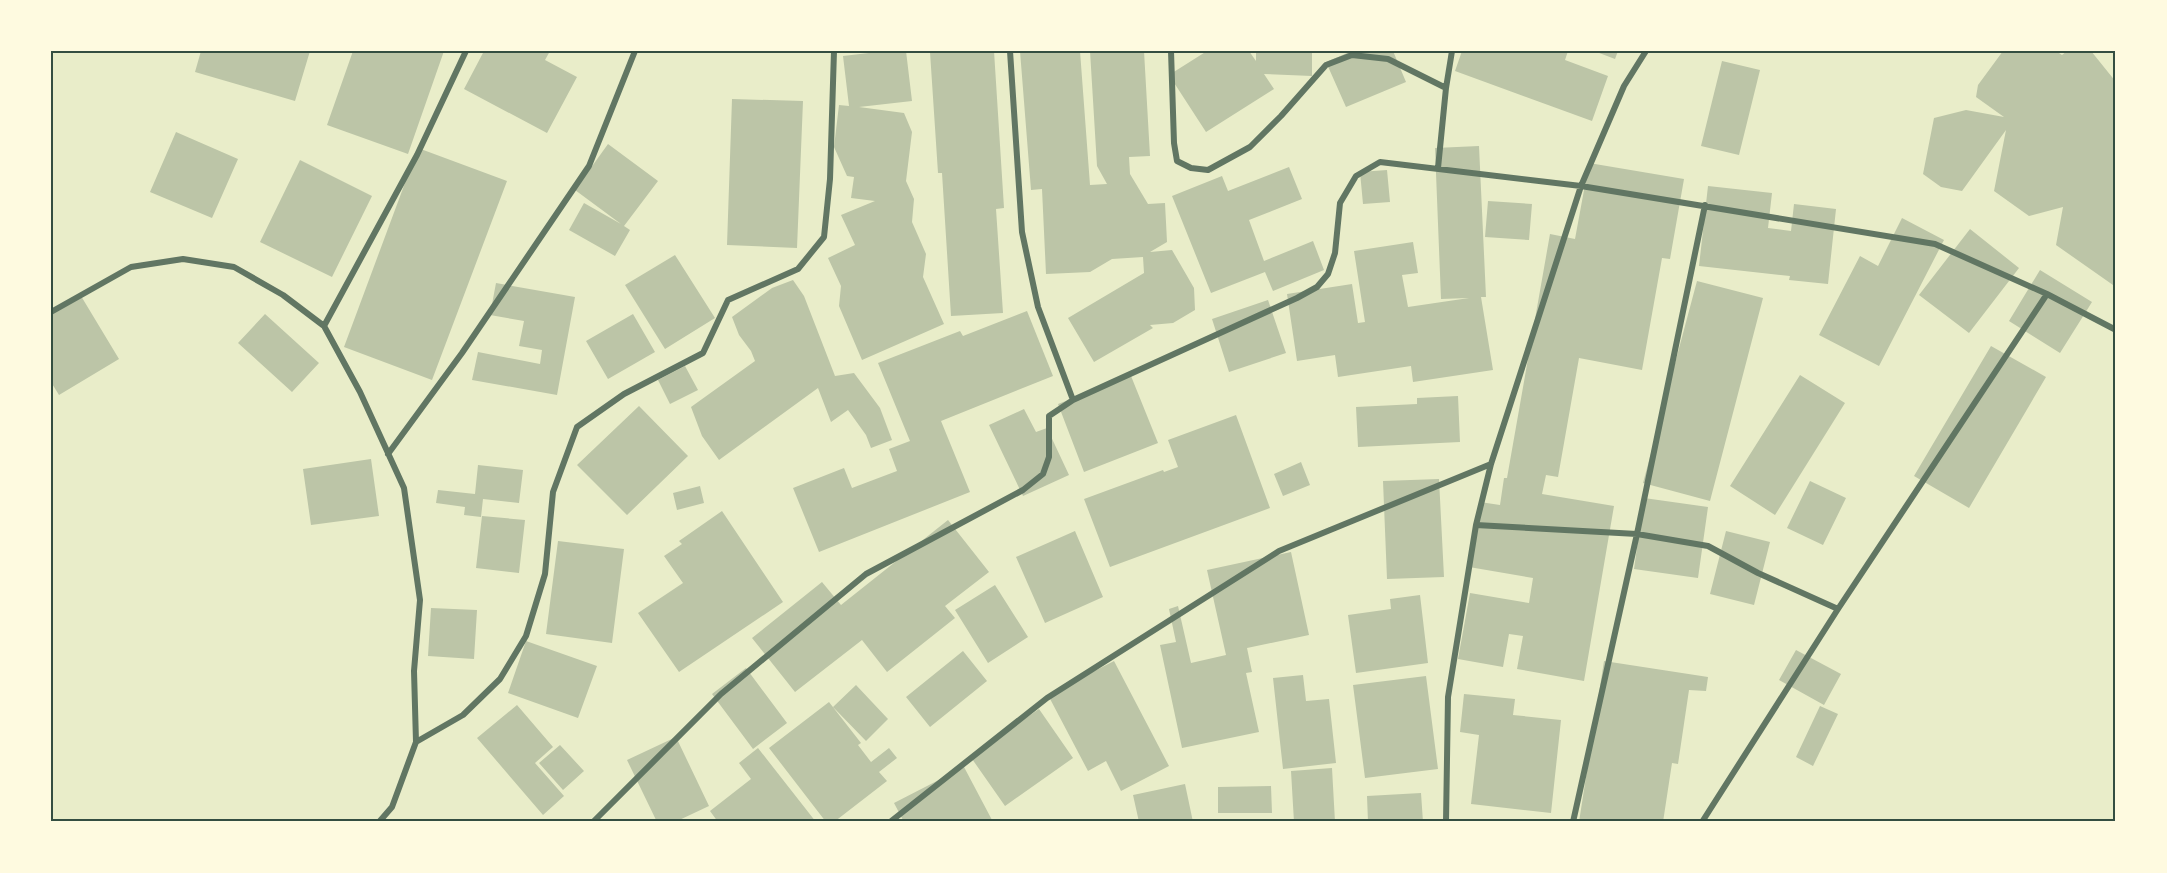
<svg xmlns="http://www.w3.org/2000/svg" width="2167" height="873" viewBox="0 0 2167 873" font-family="Raleway,sans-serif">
<rect width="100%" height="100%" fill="#e9edc9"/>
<path fill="#bcc5a7" d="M 201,51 L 310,51 L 295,101 L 195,72 Z
M 353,51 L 444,51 L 408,154 L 327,125 Z
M 484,51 L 550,51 L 545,60 L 577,77 L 547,133 L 464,89 Z
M 886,51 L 906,51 L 912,101 L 859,107 L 904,113 L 912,132 L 906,181 L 914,199 L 912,222 L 926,254 L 923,277 L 944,324 L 862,360 L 839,306 L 841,286 L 828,258 L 855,245 L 841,215 L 875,201 L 851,198 L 854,177 L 847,176 L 834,147 L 839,105 L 849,106 L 843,56 Z
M 952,51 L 994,51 L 1004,208 L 996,209 L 1003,313 L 951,316 L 942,173 L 938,173 L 930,52 Z
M 1020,51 L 1080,51 L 1090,185 L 1107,184 L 1097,166 L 1090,51 L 1144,51 L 1150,156 L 1129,157 L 1130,174 L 1148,204 L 1165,203 L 1167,242 L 1150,252 L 1172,250 L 1194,288 L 1195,310 L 1173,323 L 1150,325 L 1153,328 L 1094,362 L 1068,318 L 1144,273 L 1143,257 L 1112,259 L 1090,272 L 1046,274 L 1042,189 L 1031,190 Z
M 1207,51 L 1249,51 L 1256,61 L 1256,51 L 1312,51 L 1312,76 L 1264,74 L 1274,89 L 1206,132 L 1169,75 Z
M 1352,51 L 1393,51 L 1406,82 L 1346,107 L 1326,62 Z
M 1462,51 L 1568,51 L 1565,60 L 1608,76 L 1592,121 L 1455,71 Z
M 1594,51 L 1618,51 L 1615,59 Z
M 2003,51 L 2056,51 L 2062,55 L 2067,51 L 2091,51 L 2116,82 L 2116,283 L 2113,285 L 2056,245 L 2063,207 L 2029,216 L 1994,191 L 2006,130 L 1962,191 L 1941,187 L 1923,174 L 1934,118 L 1966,110 L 2004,117 L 1976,97 L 1978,85 Z
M 1722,61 L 1760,70 L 1739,155 L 1701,146 Z
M 732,99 L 803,101 L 797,248 L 727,245 Z
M 176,132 L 238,159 L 212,218 L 150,192 Z
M 608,144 L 658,181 L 624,226 L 630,230 L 615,256 L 569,230 L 584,203 L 621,224 L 575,190 Z
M 1479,146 L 1486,297 L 1481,297 L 1493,370 L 1413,382 L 1411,366 L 1338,377 L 1335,355 L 1297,361 L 1287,294 L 1352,284 L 1358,323 L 1365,322 L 1354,251 L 1413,242 L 1418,273 L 1402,275 L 1408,307 L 1469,298 L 1441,299 L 1435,148 Z
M 418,148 L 507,181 L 432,380 L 344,347 Z
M 300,160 L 372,196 L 332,277 L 260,242 Z
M 1589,163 L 1684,179 L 1670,259 L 1662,258 L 1642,370 L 1579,358 L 1558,477 L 1546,475 L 1542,494 L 1614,506 L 1584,681 L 1517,669 L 1523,636 L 1509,634 L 1503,667 L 1458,659 L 1470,593 L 1529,603 L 1533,578 L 1469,567 L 1480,502 L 1500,505 L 1504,478 L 1507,478 L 1550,234 L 1575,239 Z
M 1289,167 L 1302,199 L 1249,220 L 1264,261 L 1313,241 L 1324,270 L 1273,291 L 1265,272 L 1211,293 L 1172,196 L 1222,176 L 1228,191 Z
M 1387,170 L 1390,202 L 1363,204 L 1360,172 Z
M 1708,186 L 1772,193 L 1768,228 L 1791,231 L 1794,204 L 1836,209 L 1828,284 L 1789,280 L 1790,276 L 1699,266 Z
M 1488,201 L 1532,204 L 1529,240 L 1485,237 Z
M 1902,218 L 1944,240 L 1879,366 L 1819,335 L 1860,256 L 1878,266 Z
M 1970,229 L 2019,268 L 1969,333 L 1919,295 Z
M 675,255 L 715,318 L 665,349 L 625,285 Z
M 2040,270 L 2092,302 L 2060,353 L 2009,321 Z
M 793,280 L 804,296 L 835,376 L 854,373 L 880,408 L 892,440 L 871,448 L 866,435 L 848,410 L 831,422 L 818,388 L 719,460 L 702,436 L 691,407 L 755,361 L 751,351 L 739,335 L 732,317 L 772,288 Z
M 1697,281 L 1763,298 L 1710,501 L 1643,483 Z
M 496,283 L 575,297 L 557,395 L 472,380 L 478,352 L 540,364 L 542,350 L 519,346 L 524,321 L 490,315 Z
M 81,296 L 119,359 L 59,395 L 51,382 L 51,313 Z
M 1268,300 L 1286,353 L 1229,372 L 1212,319 Z
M 1027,311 L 1053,376 L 941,421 L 970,492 L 819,552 L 793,488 L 844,468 L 852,488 L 897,471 L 889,449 L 910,441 L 878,363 L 960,331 L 963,336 Z
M 265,314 L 319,363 L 292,392 L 238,343 Z
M 633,314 L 655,352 L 608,379 L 586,341 Z
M 1991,346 L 2046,377 L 1969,508 L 1914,476 Z
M 685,366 L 698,390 L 670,404 L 658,380 Z
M 1800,375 L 1845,403 L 1775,515 L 1730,486 Z
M 1131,376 L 1158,443 L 1084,472 L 1058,404 Z
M 1458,396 L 1460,442 L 1358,447 L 1356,407 L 1417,404 L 1417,398 Z
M 639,406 L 688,456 L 627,515 L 577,465 Z
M 1024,409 L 1036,432 L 1047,428 L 1069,475 L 1023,496 L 989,425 Z
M 1236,415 L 1270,508 L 1110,567 L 1084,499 L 1163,470 L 1164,472 L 1178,467 L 1168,440 Z
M 371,459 L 379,516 L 311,525 L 303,469 Z
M 1301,462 L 1310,485 L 1283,496 L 1274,474 Z
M 478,465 L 523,470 L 519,503 L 483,499 L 481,517 L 464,515 L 465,507 L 436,503 L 438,490 L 475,494 Z
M 1439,479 L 1444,577 L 1387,579 L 1383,481 Z
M 1810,481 L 1846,498 L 1823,545 L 1787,528 Z
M 700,486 L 704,503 L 677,510 L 673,493 Z
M 1644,498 L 1708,507 L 1698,578 L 1634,569 Z
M 722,511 L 783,602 L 679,672 L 638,613 L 683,583 L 664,556 L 682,544 L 679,541 Z
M 482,516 L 525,520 L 519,573 L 476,568 Z
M 948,520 L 989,572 L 945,606 L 955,618 L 887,672 L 862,640 L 795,692 L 752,638 L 822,582 L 841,605 Z
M 1075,531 L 1103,597 L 1045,623 L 1016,557 Z
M 1726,531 L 1770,542 L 1754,605 L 1710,594 Z
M 558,541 L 624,549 L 612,643 L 546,634 Z
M 1291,552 L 1309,635 L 1247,648 L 1252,672 L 1246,673 L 1259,732 L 1182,748 L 1160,645 L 1176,642 L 1169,609 L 1178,606 L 1191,663 L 1226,655 L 1207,570 Z
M 995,585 L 1028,637 L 988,663 L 955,610 Z
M 1420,595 L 1428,663 L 1356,673 L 1348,615 L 1391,609 L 1390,599 Z
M 431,608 L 477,610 L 474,659 L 428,656 Z
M 526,641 L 597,666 L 578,718 L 508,693 Z
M 1796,650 L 1841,674 L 1824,705 L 1779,680 Z
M 963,651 L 987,681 L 930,727 L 906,697 Z
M 1114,661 L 1169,766 L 1121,791 L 1106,761 L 1088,771 L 1048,695 Z
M 1604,661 L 1708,677 L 1706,691 L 1689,690 L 1678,764 L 1672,763 L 1663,822 L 1579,822 Z
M 746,668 L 787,723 L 753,749 L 712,694 Z
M 1303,675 L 1306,701 L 1329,699 L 1336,763 L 1283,769 L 1273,678 Z
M 1426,676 L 1438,769 L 1365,778 L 1353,685 Z
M 856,685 L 888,719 L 866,741 L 833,707 Z
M 1464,694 L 1515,699 L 1513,715 L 1561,720 L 1551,813 L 1471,804 L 1479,735 L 1460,732 Z
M 829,702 L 861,743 L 858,745 L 871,762 L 889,748 L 897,758 L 879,772 L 887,781 L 834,822 L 826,822 L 769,748 Z
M 517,705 L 553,747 L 535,763 L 564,796 L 543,815 L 477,738 Z
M 1820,706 L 1838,714 L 1813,766 L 1796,757 Z
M 1039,709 L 1073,758 L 1005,806 L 970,756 Z
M 676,737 L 709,806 L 675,822 L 657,822 L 627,760 Z
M 560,745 L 584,771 L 563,790 L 539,763 Z
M 758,748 L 816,822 L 718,822 L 710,811 L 751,779 L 739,763 Z
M 964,767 L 992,820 L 989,822 L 904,822 L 894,803 Z
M 1332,768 L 1335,822 L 1294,822 L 1291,771 Z
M 1185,784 L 1193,822 L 1139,822 L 1133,795 Z
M 1271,786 L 1272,813 L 1218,813 L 1218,787 Z
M 1421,793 L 1423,822 L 1368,822 L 1367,796 Z"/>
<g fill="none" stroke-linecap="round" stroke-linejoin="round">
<path stroke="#617663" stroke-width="6" d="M 1010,51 L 1022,232 L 1038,307 L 1073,400
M 1171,51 L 1174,143 L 1177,161 L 1191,168 L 1208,170 L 1250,147 L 1281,116 L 1326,65 L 1352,55 L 1388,59 L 1446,88
M 1438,168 L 1446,88 L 1452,51
M 51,312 L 131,267 L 183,259 L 234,267 L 283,295 L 324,326 L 360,392 L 404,488 L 420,600 L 414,671 L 416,742 L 392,807 L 379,822
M 324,326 L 417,155 L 466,51
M 388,454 L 462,353 L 589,166 L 635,51
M 1476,525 L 1637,534 L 1708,546 L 1758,573 L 1838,609
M 416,742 L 463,715 L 500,679 L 526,636 L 545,574 L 553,492 L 577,427 L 624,394 L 703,353 L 728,300 L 798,269 L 824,237 L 830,179 L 834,51
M 593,822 L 721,694 L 866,574 L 1023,490 L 1043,474 L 1049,457 L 1049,416 L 1073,400 L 1297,298 L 1317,287 L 1328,274 L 1335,253 L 1340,203 L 1356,176 L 1380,162 L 1581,186 L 1935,244 L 2047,294 L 2116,330
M 890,822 L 1047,698 L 1279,551 L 1491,464
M 1446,822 L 1448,697 L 1476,525 L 1491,464 L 1581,186 L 1624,86 L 1646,51
M 1573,822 L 1637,534 L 1705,205
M 1702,822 L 1838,609 L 2047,294"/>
</g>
<rect width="2167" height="873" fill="none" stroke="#fefae0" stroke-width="105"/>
<rect x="52" y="52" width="2062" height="768" fill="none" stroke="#344e41" stroke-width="2"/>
</svg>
